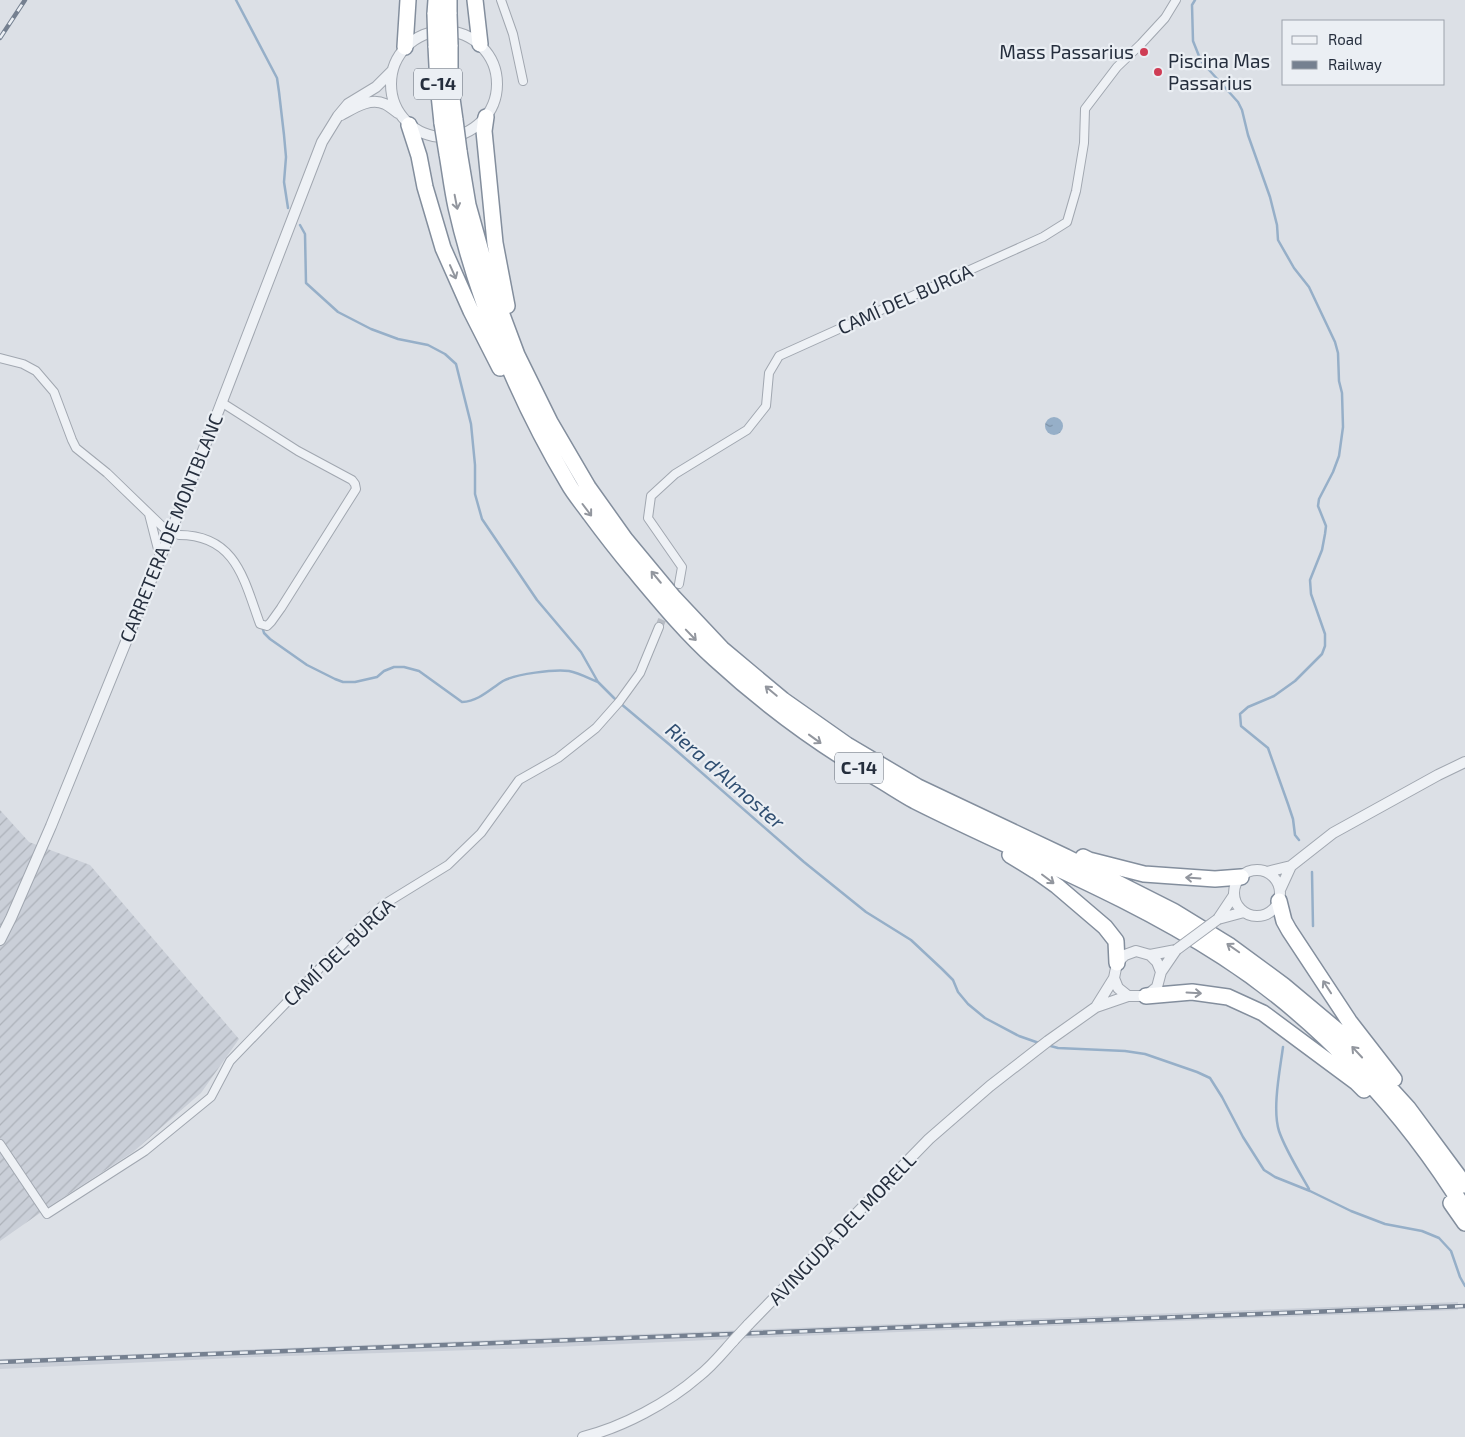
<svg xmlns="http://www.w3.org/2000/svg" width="1465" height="1437" viewBox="0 0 1465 1437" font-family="'Exo 2',sans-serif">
<defs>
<pattern id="industrial-furrows" width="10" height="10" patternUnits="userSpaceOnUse" patternTransform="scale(1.25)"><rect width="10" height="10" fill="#cacfd8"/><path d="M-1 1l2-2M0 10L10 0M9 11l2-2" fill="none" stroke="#adb2ba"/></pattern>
<pattern id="water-ripples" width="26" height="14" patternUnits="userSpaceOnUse" patternTransform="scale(1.25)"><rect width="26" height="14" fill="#96afc8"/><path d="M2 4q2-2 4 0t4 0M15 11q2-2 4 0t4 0" fill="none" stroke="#7a8fa4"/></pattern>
</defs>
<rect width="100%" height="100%" fill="#dce0e6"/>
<path fill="#cacfd8" d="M 1458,1302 L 1458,1310 L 799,1336 L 535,1348 L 258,1357 L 0,1369 L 0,1359 L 57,1357 Z"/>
<path fill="url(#industrial-furrows)" d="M 0,810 L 29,842 L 90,865 L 239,1039 L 201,1093 L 133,1152 L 50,1206 L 0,1241 Z"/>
<path fill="url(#water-ripples)" d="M1045 426a9 9 0 1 1 18 0a9 9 0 1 1-18 0Z"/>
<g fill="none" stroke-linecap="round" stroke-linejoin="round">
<path stroke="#96afc8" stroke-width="2.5" d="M 236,0 L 277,78 L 279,92 L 284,135 L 286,157 L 284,182 L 288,208
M 1195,0 L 1192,5 L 1193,41 L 1201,61 L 1238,102 L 1242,110 L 1248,135 L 1270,197 L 1277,225 L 1278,240 L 1294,268 L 1309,287 L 1335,342 L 1338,353 L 1339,381 L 1342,393 L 1343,427 L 1339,456 L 1333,472 L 1319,499 L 1318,506 L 1326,526 L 1325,534 L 1322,550 L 1310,580 L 1311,594 L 1325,634 L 1325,646 L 1322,654 L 1295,681 L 1274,696 L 1248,707 L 1240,714 L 1241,726 L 1268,748 L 1288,804 L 1293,819 L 1295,835 L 1299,840
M 300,225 L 305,234 L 306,283 L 338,312 L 371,329 L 398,339 L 428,345 L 445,354 L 456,364 L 471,424 L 475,465 L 475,494 L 482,519 L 537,600 L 581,652 L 598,682 L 614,698 L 670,745 L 804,862 L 866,912 L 911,940 L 942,969 L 953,980 L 958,992 L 968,1004 L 985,1018 L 1019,1036 L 1039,1043
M 262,626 L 264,633 L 270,639 L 307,665 L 335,679 L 343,682 L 355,682 L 377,677 L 384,671 L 394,667 L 404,667 L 419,671 L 462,702 C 479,701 489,690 503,681 C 516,674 554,669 569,671 C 579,673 588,678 598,682
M 1312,872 L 1313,926
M 1047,1045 L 1058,1048 L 1125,1051 L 1145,1054 L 1197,1072 L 1210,1078 L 1222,1097 L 1243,1137 L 1264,1170 L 1275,1177 L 1310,1191 L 1351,1211 L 1385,1224 L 1422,1231 L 1439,1238 L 1451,1251 L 1460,1277 L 1465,1286
M 1283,1047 C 1280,1070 1272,1109 1279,1131 C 1285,1149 1300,1173 1309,1189"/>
<path stroke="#b7bcc4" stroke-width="8" stroke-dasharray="8 4" stroke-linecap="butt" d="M 659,627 L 667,608"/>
<defs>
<path id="minor" d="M 501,0 L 513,34 L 523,81
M 0,358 L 23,364 L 36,371 L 54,392 L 72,440 L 76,448 L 107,473 L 165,529
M 149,514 L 160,557
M 179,535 C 236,535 244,580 260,624 L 267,626 L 271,622 L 281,608 L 356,489 L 355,484 L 352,480 L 298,451 L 221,402
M 679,584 L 682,567 L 648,518 L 651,496 L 675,474 L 747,430 L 766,406 L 769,373 L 779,356 L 1043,237 L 1067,222 L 1076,191 L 1084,143 L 1085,109 L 1117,67 L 1141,44 L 1165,18 L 1176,0
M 0,1144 L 47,1214 L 145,1151 L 211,1097 L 230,1061 L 348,939 L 383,905 L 448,865 L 481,833 L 519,780 L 558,758 L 596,728 L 619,702 L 640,673 L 659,627"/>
<path id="tertiary" d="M391 84a53 53 0 1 1 106 0a53 53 0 1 1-106 0Z
M 341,115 C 354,108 370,97 385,104 C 389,106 394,110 398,113
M1234 893a23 23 0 1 1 46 0a23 23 0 1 1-46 0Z
M 1267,872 L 1291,866 L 1333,833 L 1438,775 L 1465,762
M 1280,890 L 1291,866
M 1218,919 L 1234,895
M 1218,919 L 1244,912
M 0,940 L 11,918 L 51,826 L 189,487 L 322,142 L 338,116 L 348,104 L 376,87 L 392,71
M 1150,955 L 1157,962 L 1161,972 L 1157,987 L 1146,996 L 1128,996 L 1118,988 L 1114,978 L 1117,963 L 1125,955 L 1136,951 L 1150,955 L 1176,950
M 1161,972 L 1176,950
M 1096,1007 L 1114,978
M 748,1325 L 929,1139 L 990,1086 L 1048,1041 L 1096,1007 L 1128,996
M 583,1437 C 623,1427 668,1403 699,1376 C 712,1366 723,1352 734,1340"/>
<path id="motorway" d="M 475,0 L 480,44
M 435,14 L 436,0
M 449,14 L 449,0
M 450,45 L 450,84 L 455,120
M 436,46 L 438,85 L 442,123
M 405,47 L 408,0
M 486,117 L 484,131 L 495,243 L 507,306
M 409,125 L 419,156 L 425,187 L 443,248 L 471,311 L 500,368
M 459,151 L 468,205 L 489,280 L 517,355 L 550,422 L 588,487 L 625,539 L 674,598 L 722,649 L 783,700 L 847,745 L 918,787 L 1066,857 L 1173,911 L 1230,946 L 1283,985 L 1338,1031 L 1408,1108 L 1465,1185
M 447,154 C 450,171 452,189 456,207 C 477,300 519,401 568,483 C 574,494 583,504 590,514 C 604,533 618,551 633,569 C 659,600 685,632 715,659 C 764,704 818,744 875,777 C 889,785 902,794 915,801 C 1018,853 1126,894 1223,957 C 1319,1019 1405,1112 1465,1210
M 1010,855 L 1036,871 L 1057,886 L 1105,927 L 1116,941 L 1117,963
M 1083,857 L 1089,860 L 1144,874 L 1215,879 L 1241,877
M 1279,901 L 1284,921 L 1289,930 L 1349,1021 L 1394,1079
M 1146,996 L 1192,992 L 1228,997 L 1263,1013 L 1356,1082 L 1364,1090
M 1451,1203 L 1465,1223"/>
</defs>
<use href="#minor" stroke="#a1a7b0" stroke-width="10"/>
<use href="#tertiary" stroke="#a1a7b0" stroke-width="12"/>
<use href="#motorway" stroke="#838e9d" stroke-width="18"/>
<use href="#minor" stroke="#eef1f5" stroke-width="8"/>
<use href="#tertiary" stroke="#eef1f5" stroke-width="10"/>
<use href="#motorway" stroke="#fff" stroke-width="15"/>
<defs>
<path id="rail" d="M 0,38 L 25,0
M 0,1362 L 1465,1306"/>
</defs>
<use href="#rail" stroke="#758090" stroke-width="4.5"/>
<use href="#rail" stroke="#ebeff4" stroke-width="2.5" stroke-dasharray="8" stroke-linecap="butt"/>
<defs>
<path id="tertiary-bridge" d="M 1176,950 L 1218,919
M 734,1340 L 748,1325"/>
<path id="motorway-bridge" d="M 435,14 L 436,46
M 449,14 L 450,45
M 455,120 L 459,151
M 442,123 L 447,154"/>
</defs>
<use href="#tertiary-bridge" stroke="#a1a7b0" stroke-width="12" stroke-linecap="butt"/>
<use href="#motorway-bridge" stroke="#838e9d" stroke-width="18" stroke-linecap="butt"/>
<use href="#tertiary-bridge" stroke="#eef1f5" stroke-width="10"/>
<use href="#motorway-bridge" stroke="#fff" stroke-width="15"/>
</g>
<defs><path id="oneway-shaft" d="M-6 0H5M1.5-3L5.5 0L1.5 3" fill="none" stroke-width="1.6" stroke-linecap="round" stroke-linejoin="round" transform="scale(1.25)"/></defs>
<g stroke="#92969e">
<use href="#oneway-shaft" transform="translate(456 202) rotate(79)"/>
<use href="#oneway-shaft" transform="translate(453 272) rotate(66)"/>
<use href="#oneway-shaft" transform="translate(587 510) rotate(53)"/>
<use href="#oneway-shaft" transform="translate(656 577) rotate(-130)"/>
<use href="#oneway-shaft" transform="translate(691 635) rotate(46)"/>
<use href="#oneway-shaft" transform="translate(771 691) rotate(-140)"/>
<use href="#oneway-shaft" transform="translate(815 739) rotate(36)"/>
<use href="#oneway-shaft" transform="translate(1193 878) rotate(-176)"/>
<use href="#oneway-shaft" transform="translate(1048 879) rotate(37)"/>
<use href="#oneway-shaft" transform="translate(1233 948) rotate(-145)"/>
<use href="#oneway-shaft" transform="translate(1327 987) rotate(-123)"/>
<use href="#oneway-shaft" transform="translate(1194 993) rotate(3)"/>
<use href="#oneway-shaft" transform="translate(1357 1052) rotate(-133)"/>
</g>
<g fill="#cf3d55" stroke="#ebeff4" stroke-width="2">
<circle cx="1144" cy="52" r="5"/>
<circle cx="1158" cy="72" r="5"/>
</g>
<g text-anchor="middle" stroke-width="4.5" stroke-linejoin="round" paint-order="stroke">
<g fill="#ebeff4" stroke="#606874" stroke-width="1">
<rect x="414" y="68.5" width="48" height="31" rx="4"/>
<rect x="835" y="752.5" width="48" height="31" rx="4"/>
</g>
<g font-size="18" font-weight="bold" fill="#252e3d">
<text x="438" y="90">C-14</text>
<text x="859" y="774">C-14</text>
</g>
<g font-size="19" fill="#252e3d" stroke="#ebeff4" text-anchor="end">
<text x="1134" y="59">Mass Passarius</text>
<text x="1168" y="68" text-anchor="start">Piscina Mas<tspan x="1168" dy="22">Passarius</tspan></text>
</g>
<g font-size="19" fill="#252e3d" stroke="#ebeff4">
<text transform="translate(905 299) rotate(-24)" y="7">CAMÍ DEL BURGA</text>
<text transform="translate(171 528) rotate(-68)" y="7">CARRETERA DE MONTBLANC</text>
<text transform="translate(339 952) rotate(-44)" y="7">CAMÍ DEL BURGA</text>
<text transform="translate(842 1229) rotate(-46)" y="7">AVINGUDA DEL MORELL</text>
</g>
<g font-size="20" font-style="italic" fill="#2f4e71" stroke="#ebeff4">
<text transform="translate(725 776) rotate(41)" y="7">Riera d'Almoster</text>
</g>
</g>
<rect x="1282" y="20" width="162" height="65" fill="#ebeff4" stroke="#9ca2ab"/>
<rect x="1292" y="36" width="25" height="8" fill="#eef1f5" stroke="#9ca2ab"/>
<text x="1328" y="45" font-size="15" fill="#252e3d">Road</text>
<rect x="1292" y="61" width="25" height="8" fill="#758090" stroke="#9ca2ab"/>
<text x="1328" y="70" font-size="15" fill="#252e3d">Railway</text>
</svg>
